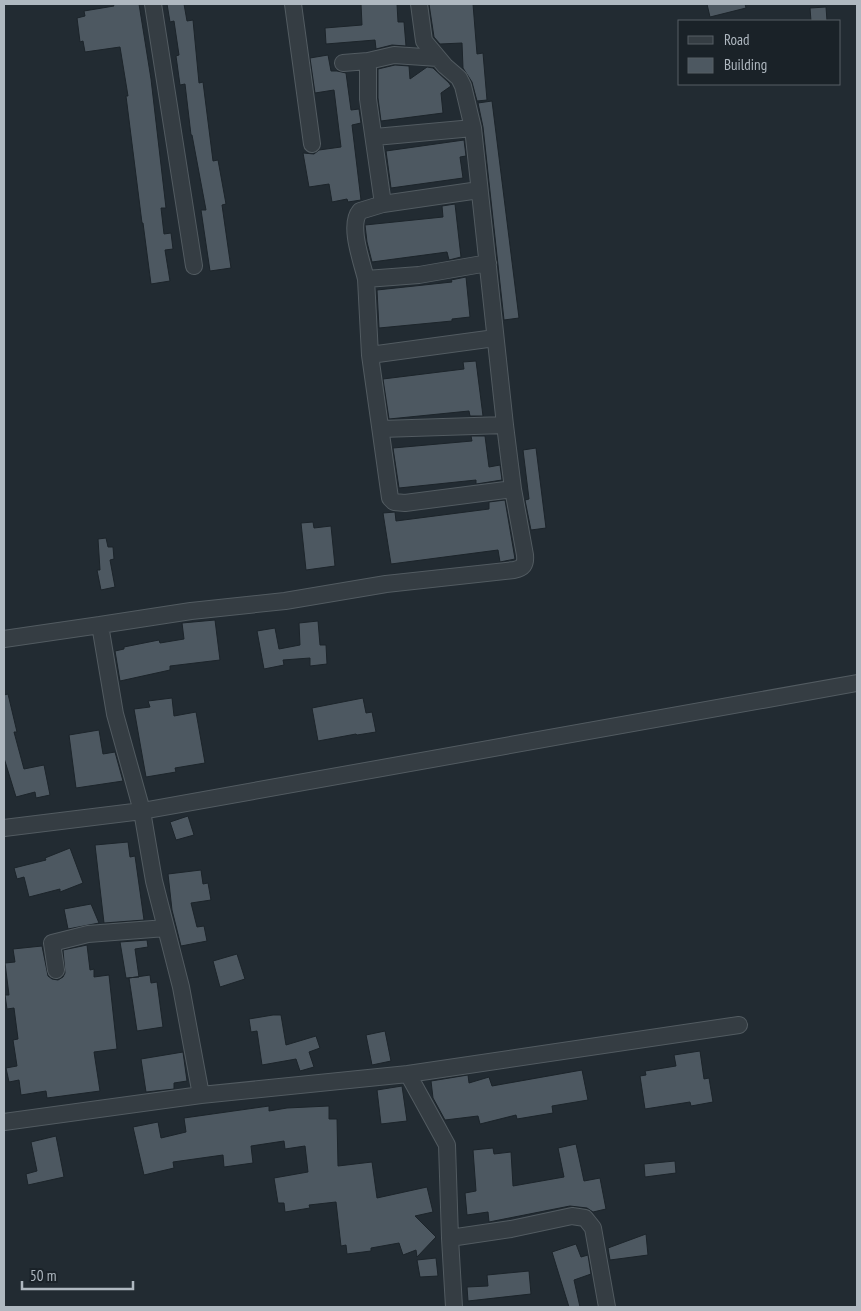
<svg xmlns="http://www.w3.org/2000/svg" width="861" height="1311" viewBox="0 0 861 1311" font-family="'PT Sans Narrow',sans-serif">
<rect width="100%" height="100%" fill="#222b32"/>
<path fill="#4d5861" stroke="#1c242a" d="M 113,4 L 139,4 L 151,79 L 166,208 L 161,208 L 164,234 L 171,233 L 173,249 L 165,250 L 170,281 L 151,284 L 143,223 L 142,223 L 126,96 L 128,96 L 120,47 L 85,52 L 83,41 L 80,42 L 77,18 L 85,16 L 84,11 L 114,6 Z
M 167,4 L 184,4 L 187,21 L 193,20 L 199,83 L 203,82 L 213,161 L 218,160 L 226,204 L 222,205 L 231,268 L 210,271 L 201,210 L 206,210 L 192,135 L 191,135 L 185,84 L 180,85 L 176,56 L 179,55 L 174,21 L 170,22 Z
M 361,4 L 397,4 L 398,22 L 404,22 L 406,46 L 392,45 L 376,49 L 375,40 L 326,44 L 325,28 L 362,25 Z
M 429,4 L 473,4 L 477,54 L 483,53 L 487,100 L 477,101 L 472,82 L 463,68 L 462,43 L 440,44 L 434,37 Z
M 707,4 L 745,4 L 746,8 L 710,17 Z
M 826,7 L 827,21 L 811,21 L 810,8 Z
M 328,55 L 331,71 L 337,71 L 346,73 L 351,110 L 359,109 L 361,123 L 352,125 L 361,200 L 348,202 L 347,199 L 332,202 L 329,184 L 309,187 L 303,153 L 314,154 L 319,150 L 341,147 L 334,90 L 315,93 L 310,58 Z
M 395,65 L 409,66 L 410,79 L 427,67 L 433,68 L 449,83 L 451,86 L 441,93 L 443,113 L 381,121 L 378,98 L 378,69 Z
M 492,101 L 519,318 L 504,320 L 483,127 L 478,103 Z
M 464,140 L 466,156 L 460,157 L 463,178 L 391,188 L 386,151 Z
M 455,204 L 461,257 L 449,260 L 447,252 L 372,262 L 367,242 L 365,225 L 443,217 L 442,206 Z
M 466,277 L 470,317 L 452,319 L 452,321 L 379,328 L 377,290 L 452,282 L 451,280 Z
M 476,361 L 483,416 L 470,416 L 469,411 L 389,419 L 383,379 L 464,369 L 463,362 Z
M 471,436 L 485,436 L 489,467 L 500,465 L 502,480 L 476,484 L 476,480 L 399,488 L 393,448 L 472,441 Z
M 536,448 L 546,528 L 531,530 L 525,500 L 529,499 L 523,450 Z
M 505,500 L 515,559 L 500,562 L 498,550 L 391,564 L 383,513 L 395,512 L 396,521 L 489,509 L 489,502 Z
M 313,522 L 314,528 L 331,526 L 335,566 L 306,570 L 301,523 Z
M 106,538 L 108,547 L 113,547 L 114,559 L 110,560 L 115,587 L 101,590 L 97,570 L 100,570 L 98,539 Z
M 215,620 L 220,660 L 170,666 L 170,670 L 120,681 L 115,651 L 124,649 L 124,647 L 159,640 L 160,643 L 184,639 L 182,623 Z
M 318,621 L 320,645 L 326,645 L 327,664 L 310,666 L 310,658 L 283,660 L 284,665 L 264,669 L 257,631 L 275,628 L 279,649 L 300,645 L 299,623 Z
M 8,694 L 17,732 L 14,732 L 24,769 L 44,765 L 50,795 L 36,798 L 35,792 L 16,797 L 4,758 L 4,695 Z
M 172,698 L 174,716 L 196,712 L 205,763 L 175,768 L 176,772 L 146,777 L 134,709 L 150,707 L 148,701 Z
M 363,698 L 366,713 L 372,712 L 376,732 L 357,735 L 356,734 L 318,741 L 312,708 Z
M 99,730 L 103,754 L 115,752 L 123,781 L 76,788 L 69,735 Z
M 188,816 L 194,835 L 176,840 L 170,822 Z
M 128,842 L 130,857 L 135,856 L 144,920 L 104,923 L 95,845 Z
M 70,848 L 83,883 L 60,892 L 60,889 L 29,897 L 24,877 L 17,879 L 14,868 L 46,860 L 45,858 Z
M 201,870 L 203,884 L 208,883 L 211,900 L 191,903 L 197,927 L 204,926 L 207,941 L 181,946 L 172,910 L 168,874 Z
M 91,904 L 99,923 L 68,929 L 64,909 Z
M 147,940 L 148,947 L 135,949 L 139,977 L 126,978 L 120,942 Z
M 87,945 L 90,970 L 94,969 L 94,977 L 109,975 L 117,1049 L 94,1052 L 100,1091 L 47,1098 L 46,1091 L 21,1095 L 19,1080 L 9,1082 L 6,1068 L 17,1066 L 13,1040 L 18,1039 L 14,1008 L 7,1009 L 5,995 L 9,995 L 5,963 L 15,962 L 13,949 L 42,946 L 48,976 L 52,979 L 58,980 L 63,977 L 65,973 L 63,950 Z
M 237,954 L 245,979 L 220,987 L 213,961 Z
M 150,975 L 151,983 L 157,982 L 163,1027 L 137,1031 L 129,978 Z
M 273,1015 L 281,1015 L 286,1045 L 316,1036 L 320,1048 L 309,1052 L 314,1067 L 300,1071 L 296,1059 L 262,1065 L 257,1031 L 251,1032 L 249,1019 Z
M 385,1031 L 391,1061 L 372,1065 L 366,1035 Z
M 700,1051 L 704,1079 L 709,1078 L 713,1102 L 691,1106 L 690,1102 L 645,1109 L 640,1076 L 646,1075 L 645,1071 L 676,1066 L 674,1055 Z
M 183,1052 L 187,1081 L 174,1083 L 174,1089 L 146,1092 L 141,1059 Z
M 582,1070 L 588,1100 L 552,1106 L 553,1113 L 517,1119 L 516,1115 L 480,1124 L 478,1116 L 445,1120 L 433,1098 L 431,1081 L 468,1075 L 469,1083 L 489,1077 L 492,1086 Z
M 402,1086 L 407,1121 L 381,1124 L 377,1090 Z
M 269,1106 L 269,1111 L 287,1108 L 329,1106 L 329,1119 L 337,1119 L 338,1166 L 372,1162 L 377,1198 L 427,1187 L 433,1212 L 415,1216 L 436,1237 L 417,1257 L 416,1250 L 403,1255 L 399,1243 L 371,1248 L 371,1251 L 347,1254 L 346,1245 L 341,1246 L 336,1202 L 309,1205 L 310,1208 L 285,1212 L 284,1203 L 278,1203 L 274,1178 L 308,1172 L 305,1146 L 285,1149 L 284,1141 L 251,1146 L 253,1163 L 224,1167 L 223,1155 L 173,1162 L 174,1168 L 144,1175 L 133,1127 L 158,1122 L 161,1138 L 186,1132 L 184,1118 Z
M 56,1136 L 64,1177 L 28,1185 L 26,1174 L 37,1171 L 31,1142 Z
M 576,1144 L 584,1181 L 600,1178 L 606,1209 L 593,1212 L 587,1208 L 570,1206 L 489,1222 L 488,1212 L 467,1215 L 465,1193 L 476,1191 L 473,1150 L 493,1148 L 494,1154 L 511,1152 L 513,1186 L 564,1177 L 558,1148 Z
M 675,1161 L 676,1173 L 645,1177 L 644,1164 Z
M 646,1234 L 648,1255 L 610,1260 L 608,1248 Z
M 576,1244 L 581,1257 L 588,1255 L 591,1274 L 574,1280 L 580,1307 L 569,1307 L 552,1252 Z
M 436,1258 L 438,1276 L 420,1277 L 417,1260 Z
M 529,1271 L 531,1294 L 468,1301 L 467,1287 L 488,1286 L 487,1275 Z"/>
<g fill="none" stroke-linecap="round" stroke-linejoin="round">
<defs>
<path id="minor" d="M 153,4 L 194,266
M 293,4 L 312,144
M 343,63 L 368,61
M 375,137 L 473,128
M 479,190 L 383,204 L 360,211 C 348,225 362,262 366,279 L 419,275 L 488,263
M 383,204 L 368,99 L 368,61 L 394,55 L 438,58
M 366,279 L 370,355 L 390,498 L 394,502 L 405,503 L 513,489
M 370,355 L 495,338
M 381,429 L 505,425
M 100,625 L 191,611 L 285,601 L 386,584 L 514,570 C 523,568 526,565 525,555 L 513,489 L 505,425 L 473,128 L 463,86 L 459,78 L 445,66 L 424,41 L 419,4
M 4,639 L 100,625 L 115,714 L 142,811 L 154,881 L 181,987 L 201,1095
M 4,828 L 142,811 L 857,683
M 56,970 L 52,943 L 88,934 L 166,928
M 408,1074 L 739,1025
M 4,1122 L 201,1095 L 408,1074 L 447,1145 L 450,1238 L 454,1307
M 450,1238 L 511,1229 L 572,1216 L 585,1218 L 593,1228 L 607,1307"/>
</defs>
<use href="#minor" stroke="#525b61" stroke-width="18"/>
<use href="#minor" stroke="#353d43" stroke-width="16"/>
</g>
<rect width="861" height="1311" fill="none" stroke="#afb8c0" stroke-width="10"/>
<rect x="678" y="20" width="162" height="65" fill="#1a2228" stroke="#565e65"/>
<rect x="688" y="36" width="25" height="8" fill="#353d43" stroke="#565e65"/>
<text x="724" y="45" font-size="15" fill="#afb8c0">Road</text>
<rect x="688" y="58" width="25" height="15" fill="#4d5861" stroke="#565e65"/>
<text x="724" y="70" font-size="15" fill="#afb8c0">Building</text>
<path d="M22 1281v8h111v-8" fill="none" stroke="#afb8c0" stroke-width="2.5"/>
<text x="30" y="1281" font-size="15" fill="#afb8c0" stroke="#1a2228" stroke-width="4" paint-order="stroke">50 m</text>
</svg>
